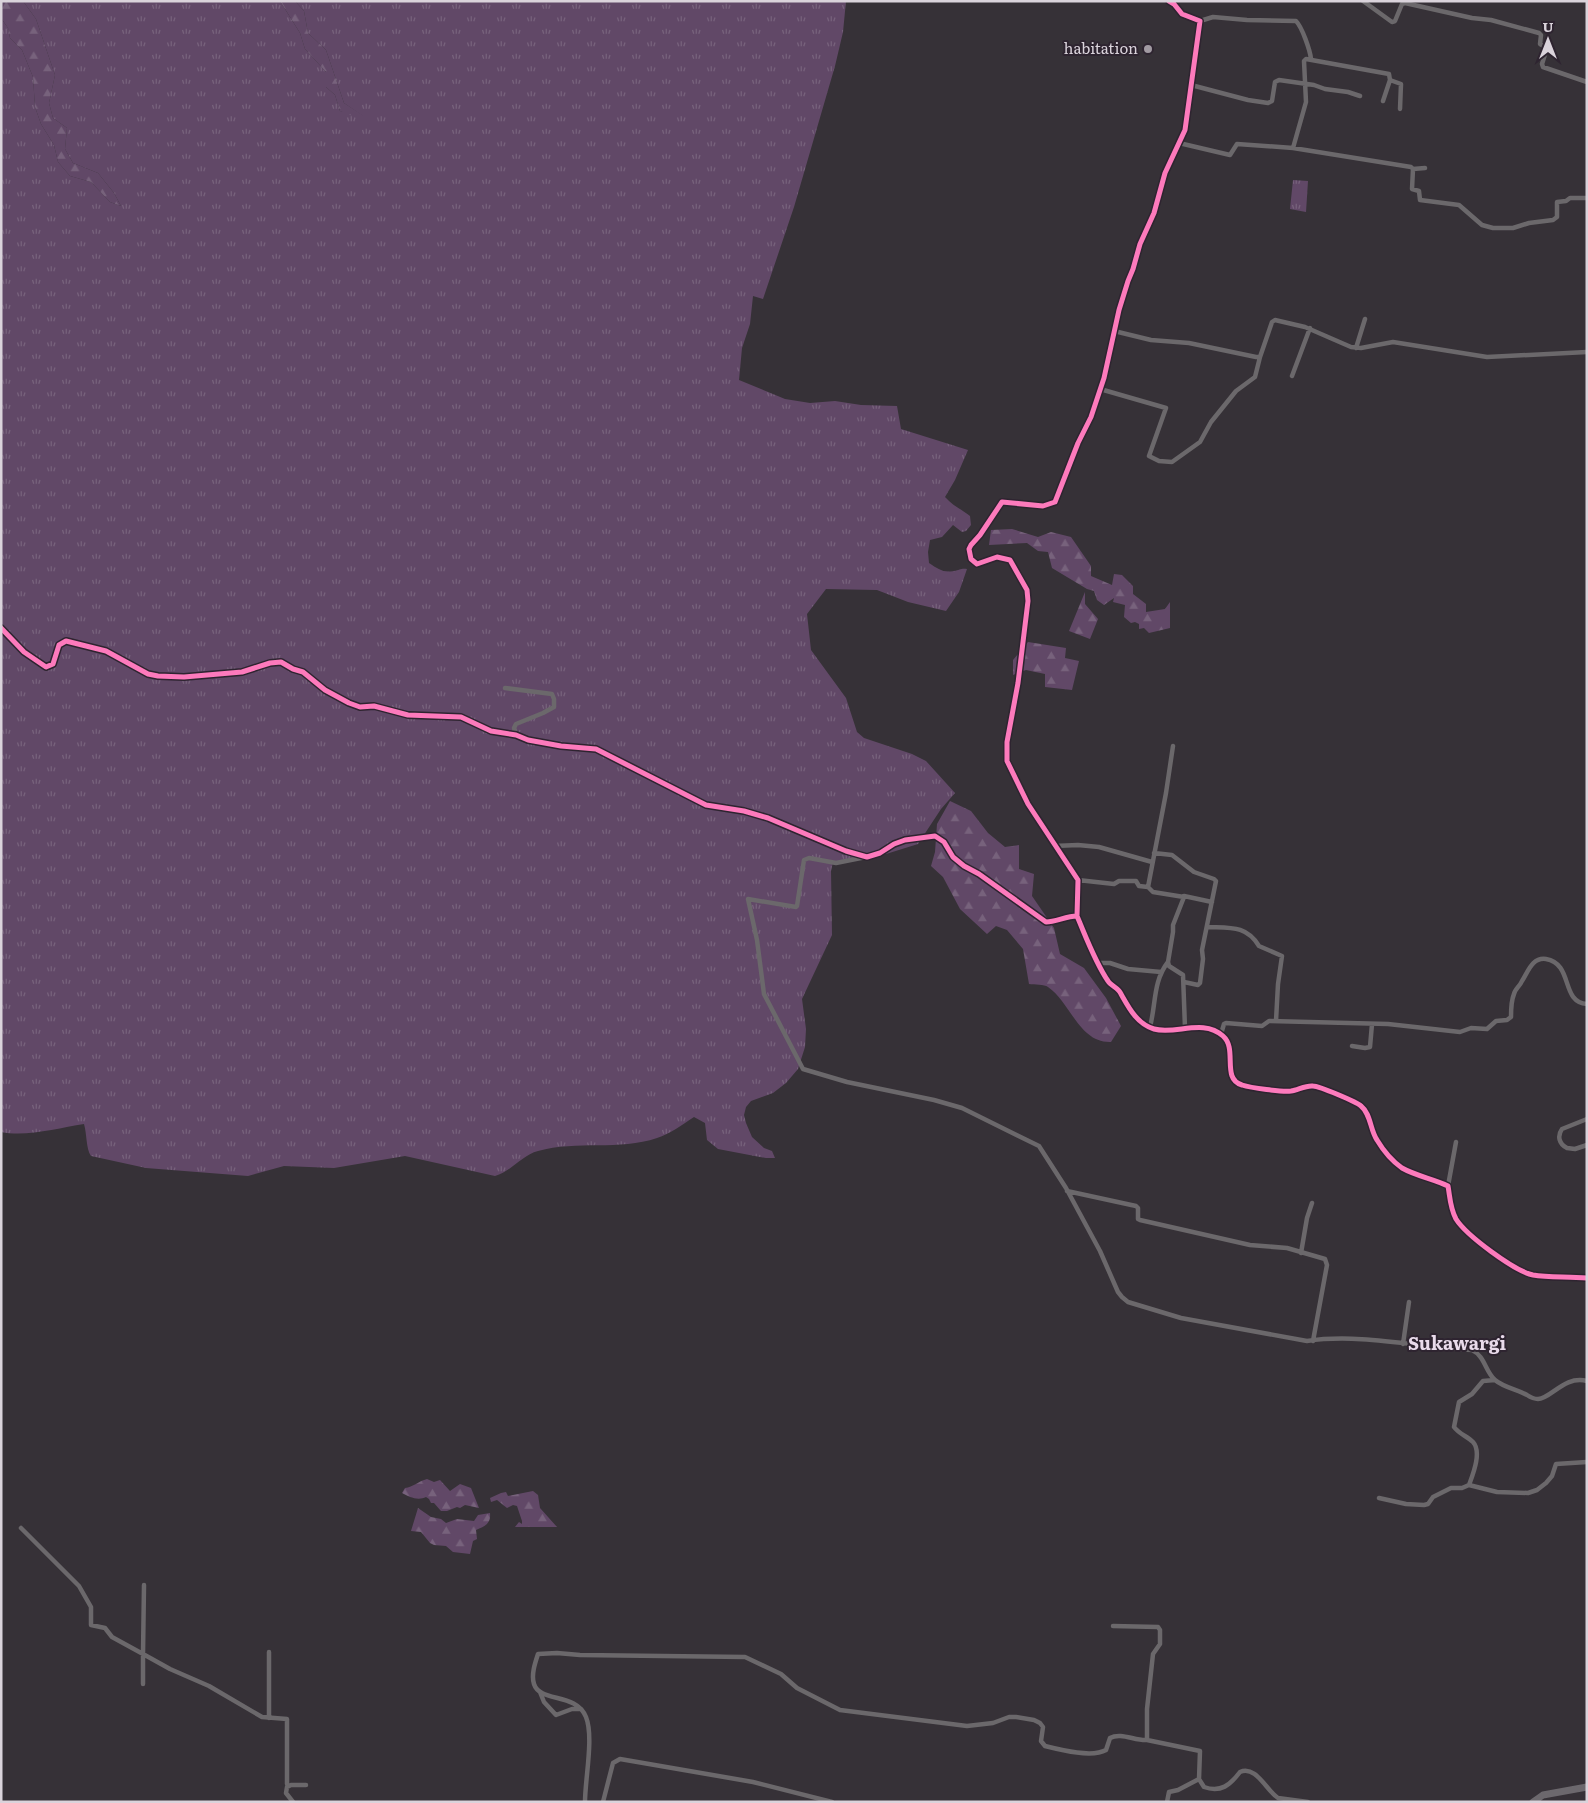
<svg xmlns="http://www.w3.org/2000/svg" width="1588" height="1803" viewBox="0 0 1588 1803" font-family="Literata,serif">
<defs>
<pattern id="grass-tufts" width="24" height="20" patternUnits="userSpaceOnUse" patternTransform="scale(1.25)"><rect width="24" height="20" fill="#614867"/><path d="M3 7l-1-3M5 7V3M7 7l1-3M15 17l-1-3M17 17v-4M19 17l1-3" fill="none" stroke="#77627c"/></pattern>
<pattern id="forest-firs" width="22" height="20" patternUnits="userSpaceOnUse" patternTransform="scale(1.25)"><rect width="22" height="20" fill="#614867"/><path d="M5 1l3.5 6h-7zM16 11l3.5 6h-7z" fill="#77627c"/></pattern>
</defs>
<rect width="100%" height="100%" fill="#363137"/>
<path fill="url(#grass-tufts)" d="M 23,1 L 280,1 L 300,33 L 305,49 L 326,72 L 326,87 L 335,95 L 340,111 L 363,116 L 344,103 L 326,50 L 308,33 L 304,11 L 295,1 L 846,1 L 843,32 L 835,66 L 794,207 L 763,299 L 753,296 L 750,324 L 742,348 L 739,380 L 785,399 L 810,403 L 835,401 L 861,405 L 897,406 L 901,429 L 968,450 L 955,480 L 945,497 C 953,506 961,509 970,516 L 971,525 L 966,531 L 962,532 L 953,525 L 942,537 L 930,540 L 928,552 L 929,563 C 938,569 943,573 954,571 C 960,570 961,568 967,569 L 959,592 L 946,611 L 908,602 L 877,590 L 826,589 L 807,614 L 811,650 L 846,698 L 857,732 L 864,738 L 912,754 L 926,761 L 955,793 L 941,809 L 918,844 L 886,854 L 833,862 L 831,871 L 832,935 L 802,999 L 806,1029 L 805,1047 L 798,1069 L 786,1083 L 773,1093 L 751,1101 L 746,1107 L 744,1115 L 746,1123 L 752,1137 L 764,1148 L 772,1151 L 775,1158 L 766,1158 L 718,1149 L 707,1140 L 705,1123 L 694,1117 C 683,1124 670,1134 657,1138 C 619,1151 577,1140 538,1151 C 522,1155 512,1171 495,1176 L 405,1156 L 334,1168 L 284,1166 L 248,1176 L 146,1168 L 91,1156 C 86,1149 87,1134 84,1124 C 58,1128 27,1137 1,1132 L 1,18 L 8,28 L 10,38 L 22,50 L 33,77 L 35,107 L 41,124 L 54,145 L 58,162 L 70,176 L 91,182 L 110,202 L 121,206 L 114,193 L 98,173 L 73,163 L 65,149 L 67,128 L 53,118 L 49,103 L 55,75 L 36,19 Z
M 1293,180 L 1308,181 L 1306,212 L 1290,209 Z"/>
<path fill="url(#forest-firs)" d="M 1,1 L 23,1 L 36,19 L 55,75 L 49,103 L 53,118 L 67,128 L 65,149 L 73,163 L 98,173 L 114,193 L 121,206 L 110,202 L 91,182 L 70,176 L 58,162 L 54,145 L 41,124 L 35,107 L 33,77 L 22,50 L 10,38 L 8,28 L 1,18 Z
M 280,1 L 295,1 L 304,11 L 308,33 L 326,50 L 344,103 L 364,116 L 360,119 L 340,111 L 335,95 L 326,87 L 326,72 L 305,49 L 300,33 Z
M 1012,529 L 1038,537 L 1051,532 L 1071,537 L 1091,566 L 1091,576 L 1112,585 L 1114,574 L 1122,575 L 1133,586 L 1133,594 L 1146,604 L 1146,612 L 1165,609 L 1170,602 L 1170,628 L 1149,633 L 1144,628 L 1139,629 L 1139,624 L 1135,622 L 1131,623 L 1124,617 L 1125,605 L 1113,602 L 1114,598 L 1104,605 L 1097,600 L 1094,591 L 1087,589 L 1052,568 L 1048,552 L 1038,551 L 1027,543 L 989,545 L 991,530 Z
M 1085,592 L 1085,604 L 1098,619 L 1090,639 L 1069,631 Z
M 1028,642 L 1066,648 L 1065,658 L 1079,661 L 1072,690 L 1045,687 L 1045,674 L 1026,670 L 1013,675 L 1013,660 Z
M 950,801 L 971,811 L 988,833 L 1005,847 L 1019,845 L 1019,869 L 1034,874 L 1032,896 L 1054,928 L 1060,954 L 1084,968 L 1106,998 L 1121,1026 L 1111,1042 C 1079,1043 1071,1003 1048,987 C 1044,984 1035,985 1029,984 L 1023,949 L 1007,930 L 996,926 L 987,934 L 960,909 L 943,877 L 931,866 L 935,852 L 937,824 Z
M 427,1479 L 434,1482 L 440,1480 L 450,1491 L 460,1484 L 471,1488 L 479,1508 L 465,1505 L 460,1508 L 457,1507 L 447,1511 L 441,1511 L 434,1503 L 431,1503 L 429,1499 L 426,1497 C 418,1501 409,1497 402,1493 L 405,1488 C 413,1487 419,1481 427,1479 Z
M 533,1491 L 538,1495 L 540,1508 L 557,1527 L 515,1527 L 519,1522 L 522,1524 L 522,1521 L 517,1506 L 513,1505 L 507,1508 L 497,1500 L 491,1502 L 490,1498 L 501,1493 L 506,1492 L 508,1496 Z
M 418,1508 L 431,1517 L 441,1519 L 446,1523 L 457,1519 L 474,1521 L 478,1515 L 490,1513 C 491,1524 485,1526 476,1530 L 477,1539 L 473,1541 L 470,1554 L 453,1552 L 446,1546 L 434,1545 L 430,1543 L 421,1532 L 411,1531 Z"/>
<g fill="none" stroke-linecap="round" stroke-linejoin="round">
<path stroke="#6b686b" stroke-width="4.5" d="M 1363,1 L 1392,22 L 1395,21 L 1402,4 L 1405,3 L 1472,18 L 1491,20 L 1539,33 L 1541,35 L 1540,44 L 1547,48 L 1542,64 L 1543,67 L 1587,82
M 1200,21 L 1213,17 L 1247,20 L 1296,21 C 1302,27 1310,50 1311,59
M 1191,85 L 1248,100 L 1268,103 L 1272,101 L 1275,82 L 1279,80 L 1314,85 L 1325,89 L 1348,92 L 1360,96
M 1383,101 L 1390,80
M 1179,143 L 1230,155 L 1237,144 L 1293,148 L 1411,167 L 1413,169 L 1412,189 L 1419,191 L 1420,200 L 1459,205 L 1482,225 L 1493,228 L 1513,228 L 1529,223 L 1553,220 L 1557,217 L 1557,202 L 1566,201 L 1570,198 L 1587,198
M 1293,148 L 1306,102 L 1304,61 L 1306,59 L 1389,74 L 1390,80 L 1401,84 L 1400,109
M 1413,169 L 1425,168
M 1114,331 L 1151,340 L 1189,343 L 1256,357 L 1260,357 L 1272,322 L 1275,320 L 1305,327 L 1351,347 L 1361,348 L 1393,342 L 1487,357 L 1587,352
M 1356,348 L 1365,319
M 1292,376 L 1310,328
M 1100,389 L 1166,408 L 1149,456 L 1159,461 L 1172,462 L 1200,442 L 1211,422 L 1236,391 L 1255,377 L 1260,357
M 1,628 L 24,652 L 46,667 L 53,664 L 59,645 L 66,641 L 106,651 L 148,674 L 158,676 L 184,677 L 242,672 L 270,663 L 281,662 L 293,669 L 303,672 L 325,690 L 349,703 L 360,707 L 374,706 L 408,715 L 461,717 L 491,731 L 516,735 L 528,740 L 561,746 L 596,749 L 706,805 L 744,811 L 768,818 L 846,851 L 867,857 L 880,853 L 894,844 L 905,840 L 935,836 L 944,842 L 953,857 L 964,866 L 979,874 L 1046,922 C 1056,922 1066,916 1077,916 C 1086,937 1095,962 1108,981 C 1111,986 1119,988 1121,994 C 1129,1008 1137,1024 1154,1029 C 1176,1035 1203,1018 1223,1036 C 1238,1049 1221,1079 1242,1085 C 1251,1088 1282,1092 1291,1091 C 1298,1090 1306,1085 1313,1086 C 1319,1086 1357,1102 1361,1106 C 1371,1114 1370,1130 1377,1140 C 1383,1150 1392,1161 1402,1168 C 1416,1176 1434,1179 1448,1186 C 1450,1197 1450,1208 1456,1219 C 1466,1235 1514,1271 1533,1275 C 1549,1278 1569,1276 1587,1278
M 505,688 L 552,694 L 554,699 L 554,707 L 543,713 L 516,724 L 514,728 L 516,735
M 1173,746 L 1166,793 L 1148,887 L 1153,892 L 1184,897 L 1173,925 L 1173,932 L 1168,962 L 1169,966 L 1183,975 L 1185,1028
M 1054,846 L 1078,845 L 1099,847 L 1152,862
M 1154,853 L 1172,855 L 1194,872 L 1214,879 L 1216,881 L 1202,950 L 1203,959 L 1200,983 L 1198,985 L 1184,982
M 866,857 L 836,863 L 809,858 L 804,860 L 797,906 L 796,907 L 748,899 L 757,940 L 764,994 L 803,1069 L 847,1082 L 934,1100 L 962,1108 L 1039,1146 L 1066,1188 L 1100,1251 L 1118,1292 L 1122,1297 L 1128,1302 L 1181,1318 L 1307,1341 C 1359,1333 1419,1347 1472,1350 C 1485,1356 1485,1371 1495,1380 C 1503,1387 1518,1390 1527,1395 C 1530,1397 1534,1399 1538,1399 C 1551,1399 1564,1375 1587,1381
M 1078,880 L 1114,884 L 1119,881 L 1136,881 L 1139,886 L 1148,887
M 1184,896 L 1212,902
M 1077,916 L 1078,880 L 1028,804 L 1007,761 L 1007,742 L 1018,683 L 1028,601 L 1027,590 L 1010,560 L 997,557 L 977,564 L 971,559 L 969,549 L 971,545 L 980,535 L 1002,502 L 1043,506 L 1055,502 L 1078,443 L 1091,417 L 1104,378 L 1119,310 L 1128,281 L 1133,269 L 1140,244 L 1154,213 L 1165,173 L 1185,130 L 1200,21 L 1182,14 L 1174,4 L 1169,1
M 1207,927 C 1230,928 1246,925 1259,946 L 1282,956 L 1278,984 L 1276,1021
M 1098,963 L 1110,963 L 1128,969 L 1161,972
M 1150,1027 C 1156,1004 1153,981 1168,962
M 1221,1034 L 1224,1024 L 1226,1023 L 1262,1026 L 1269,1021 L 1388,1024 L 1460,1032 L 1471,1028 L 1487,1029 L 1496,1021 L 1507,1020 L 1511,1017 C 1511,1009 1511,1001 1514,994 C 1515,989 1520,986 1522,981 C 1528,972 1532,957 1546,959 C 1574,964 1560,1002 1587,1004
M 1352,1046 L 1365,1048 L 1370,1047 L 1372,1024
M 1587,1119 L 1562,1129 C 1557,1136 1559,1144 1567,1148 L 1575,1149 L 1587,1145
M 1448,1186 L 1456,1142
M 1067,1191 L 1136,1206 L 1138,1208 L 1138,1219 L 1140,1220 L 1250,1245 L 1287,1248 L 1325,1259 L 1327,1265 L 1313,1341
M 1301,1253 L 1307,1218 L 1312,1203
M 1403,1344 L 1409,1302
M 1469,1485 C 1473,1474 1482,1452 1473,1442 C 1467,1436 1459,1434 1454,1427 L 1459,1402 L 1472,1394 L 1483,1381 L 1495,1380
M 1379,1498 L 1406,1504 L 1424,1505 L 1428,1504 L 1433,1497 L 1451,1488 L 1462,1488 L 1469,1485 L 1497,1492 L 1528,1493 L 1537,1490 L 1546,1483 L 1552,1476 L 1556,1464 L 1587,1462
M 21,1528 L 79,1586 L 91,1607 L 91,1625 L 105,1628 L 112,1637 L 143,1654 L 144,1585
M 269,1652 L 269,1718
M 143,1684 L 143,1654 L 170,1669 L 209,1686 L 262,1717 L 287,1719 L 287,1784
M 540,1692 L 544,1702 L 556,1715 L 572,1709 L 581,1709
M 1147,1740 L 1200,1751 L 1199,1779 L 1204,1787 C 1221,1793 1230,1785 1240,1772 C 1256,1765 1266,1790 1278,1798 L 1308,1802
M 293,1802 L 286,1793 L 287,1787 L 291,1785 L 306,1785
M 585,1802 C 585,1779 594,1737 586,1717 C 576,1692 540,1703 534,1684 C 531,1675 535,1663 538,1654 L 557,1653 L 580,1655 L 745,1657 L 781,1674 L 797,1688 L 840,1710 L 967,1726 L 993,1723 L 1009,1717 L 1016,1717 L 1034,1720 L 1040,1723 L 1043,1727 L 1041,1741 L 1045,1746 C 1061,1750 1092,1758 1106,1750 L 1110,1738 C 1121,1732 1135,1741 1147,1740 L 1147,1709 L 1153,1654 L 1160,1644 L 1160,1630 L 1158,1627 L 1113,1626
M 603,1802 L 613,1763 L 620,1759 L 753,1782 L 832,1802
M 1167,1802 L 1169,1792 L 1178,1790 L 1199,1779"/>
<path stroke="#6c686d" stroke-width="7" d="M 1533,1802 L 1543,1795 L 1587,1787"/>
<defs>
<path id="cycleway" d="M 1,628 L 24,652 L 46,667 L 53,664 L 59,645 L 66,641 L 106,651 L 148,674 L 158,676 L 184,677 L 242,672 L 270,663 L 281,662 L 293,669 L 303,672 L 325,690 L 349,703 L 360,707 L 374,706 L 408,715 L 461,717 L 491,731 L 516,735 L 528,740 L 561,746 L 596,749 L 706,805 L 744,811 L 768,818 L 846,851 L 867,857 L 880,853 L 894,844 L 905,840 L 935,836 L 944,842 L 953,857 L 964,866 L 979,874 L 1046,922 C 1056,922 1066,916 1077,916 C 1086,937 1095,962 1108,981 C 1111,986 1119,988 1121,994 C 1129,1008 1137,1024 1154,1029 C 1176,1035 1203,1018 1223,1036 C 1238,1049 1221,1079 1242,1085 C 1251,1088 1282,1092 1291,1091 C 1298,1090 1306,1085 1313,1086 C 1319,1086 1357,1102 1361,1106 C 1371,1114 1370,1130 1377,1140 C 1383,1150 1392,1161 1402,1168 C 1416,1176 1434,1179 1448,1186 C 1450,1197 1450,1208 1456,1219 C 1466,1235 1514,1271 1533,1275 C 1549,1278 1569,1276 1587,1278
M 1077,916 L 1078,880 L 1028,804 L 1007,761 L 1007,742 L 1018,683 L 1028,601 L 1027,590 L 1010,560 L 997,557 L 977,564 L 971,559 L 969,549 L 971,545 L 980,535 L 1002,502 L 1043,506 L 1055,502 L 1078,443 L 1091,417 L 1104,378 L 1119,310 L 1128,281 L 1133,269 L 1140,244 L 1154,213 L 1165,173 L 1185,130 L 1200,21 L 1182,14 L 1174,4 L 1169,1"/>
</defs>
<use href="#cycleway" stroke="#2e2430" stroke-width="8"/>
<use href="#cycleway" stroke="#fd7abc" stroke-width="5"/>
</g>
<circle fill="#a19aa2" stroke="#2e2430" stroke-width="2" cx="1148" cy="49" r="5"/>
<g text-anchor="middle" stroke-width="4" stroke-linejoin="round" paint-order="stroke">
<g font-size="15" fill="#dad3db" stroke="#2e2430" text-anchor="end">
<text x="1138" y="54">habitation</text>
</g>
<g font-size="18" font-weight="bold" fill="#e9dbeb" stroke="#2e2430">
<text x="1457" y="1350">Sukawargi</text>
</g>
</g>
<rect width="1588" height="1803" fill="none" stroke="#dad3db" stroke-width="5"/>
<g transform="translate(1548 40)" stroke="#2e2430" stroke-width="4" paint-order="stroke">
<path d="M0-4L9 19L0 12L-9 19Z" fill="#dad3db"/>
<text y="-8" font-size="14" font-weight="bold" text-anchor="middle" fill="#dad3db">U</text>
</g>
</svg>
